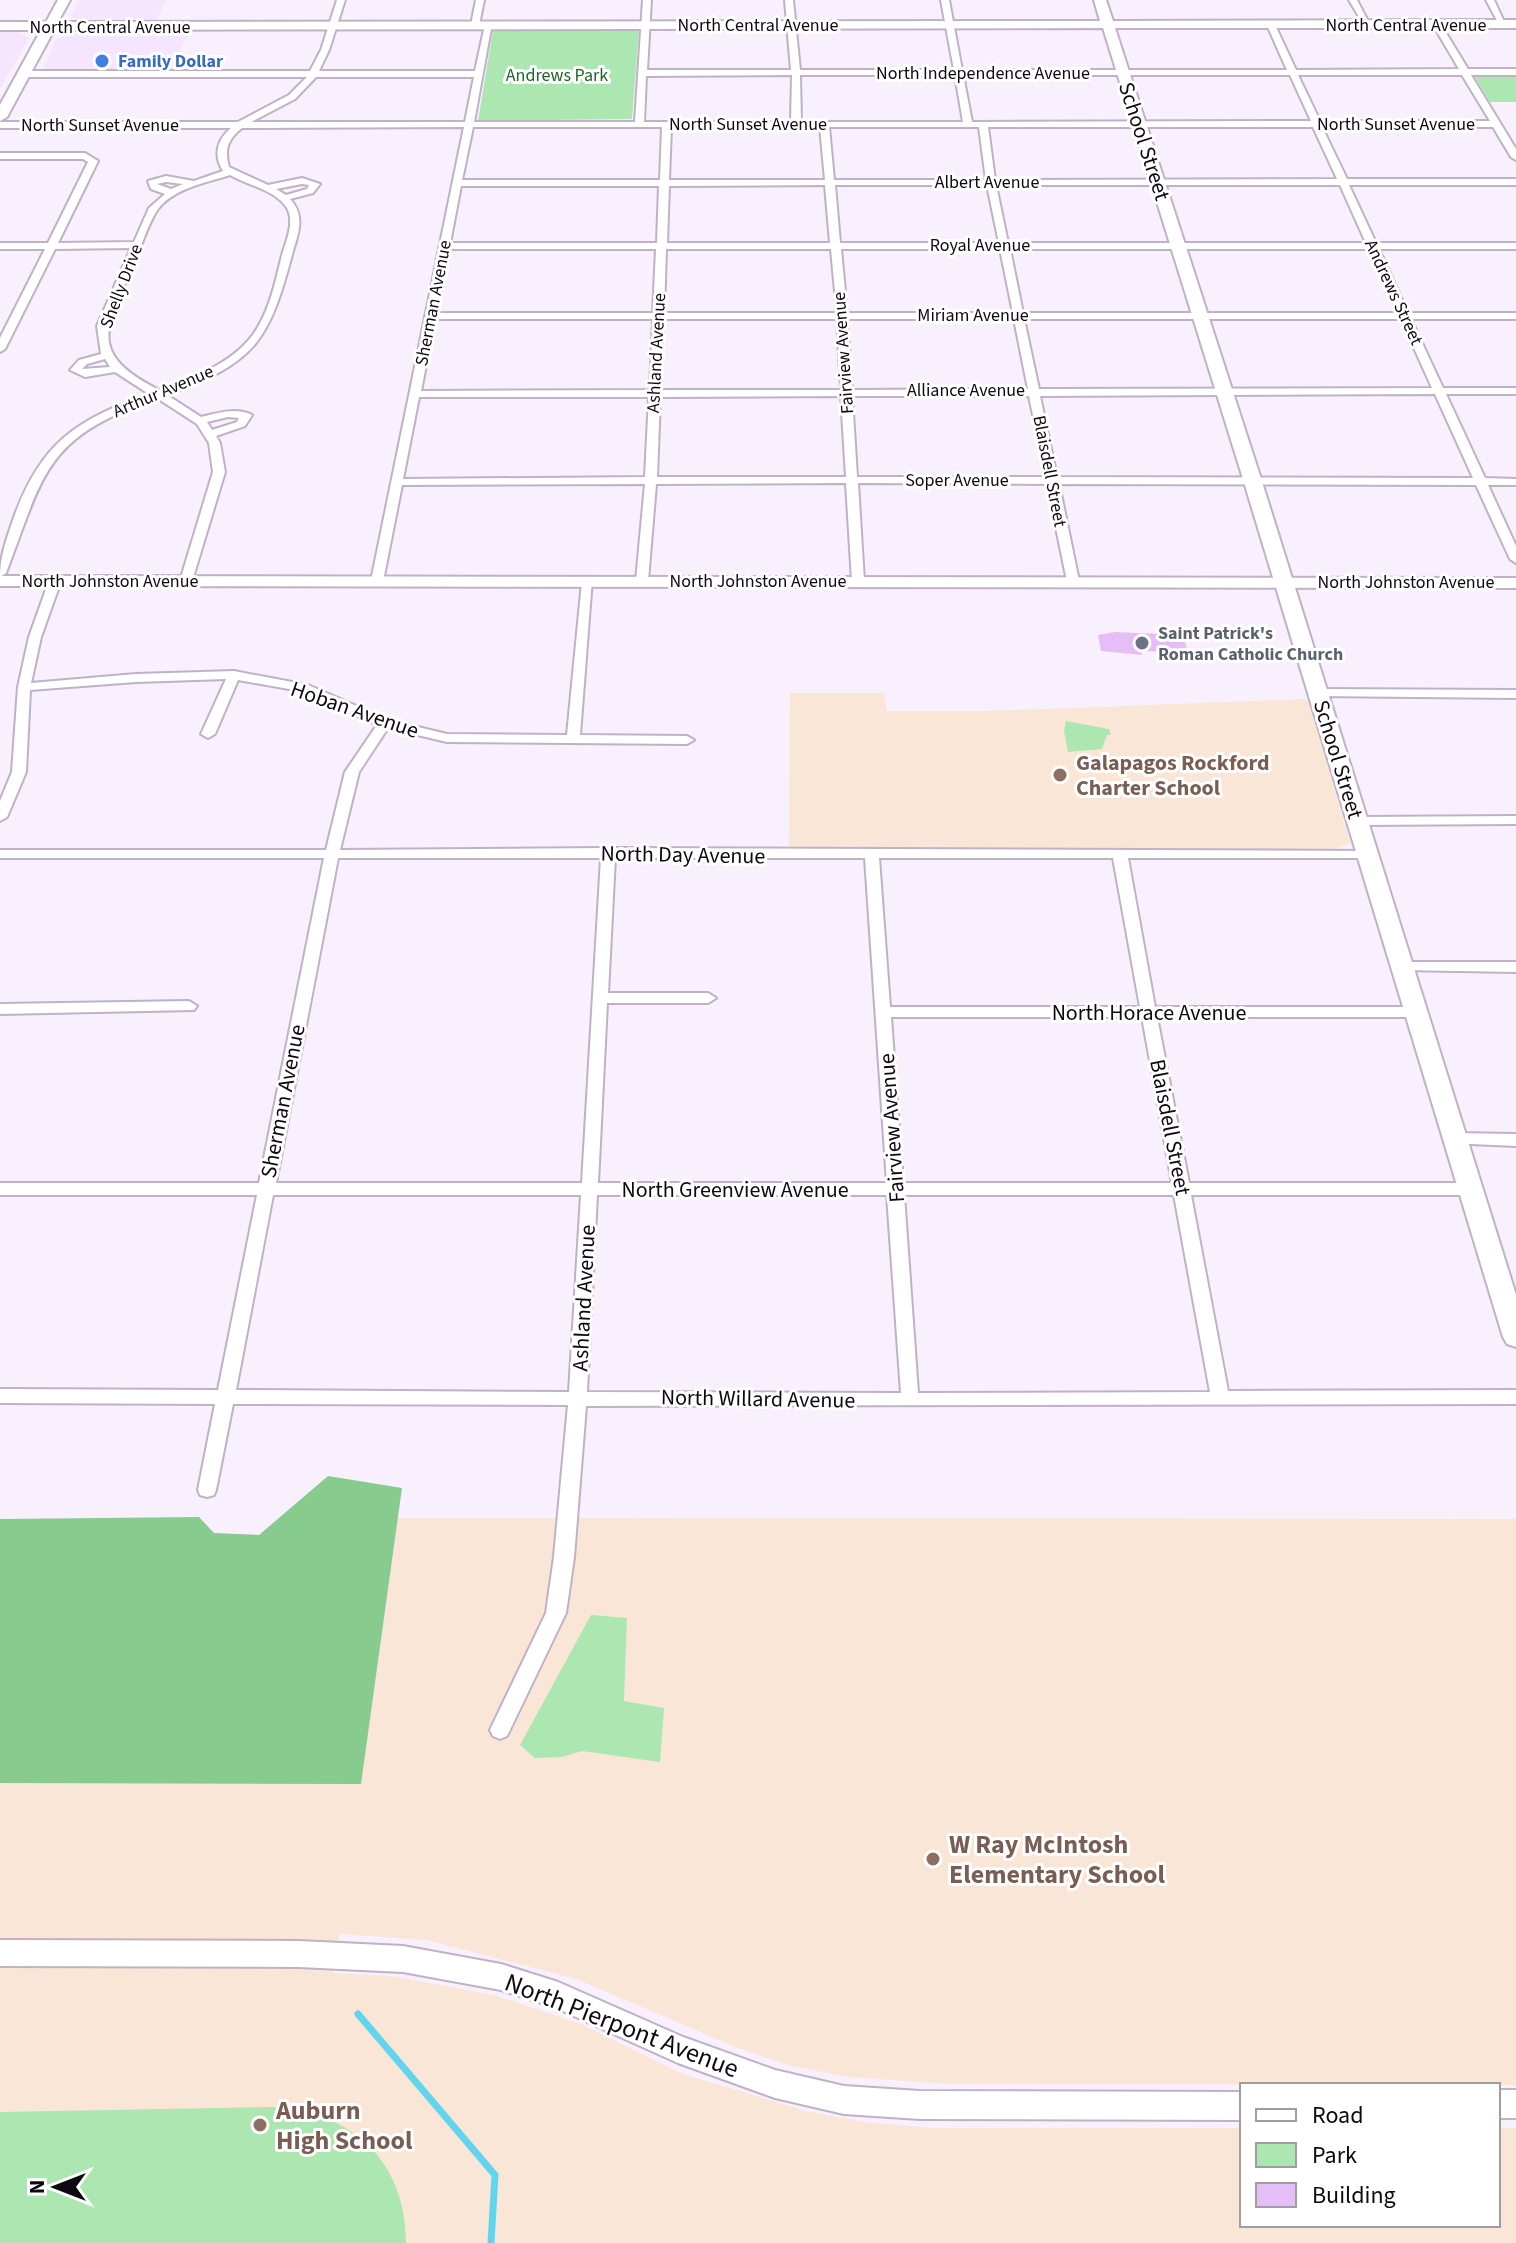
<svg xmlns="http://www.w3.org/2000/svg" width="1516" height="2243" viewBox="0 0 1516 2243" font-family="'Source Sans 3',sans-serif">
<rect width="100%" height="100%" fill="#f9f0fe"/>
<path fill="#f6e5fe" d="M 79,0 L 166,0 L 155,23 L 74,19 L 71,15 Z
M 190,30 L 170,72 L 42,70 L 56,40 L 70,33 Z
M 0,31 L 14,31 L 29,38 L 0,89 Z"/>
<path fill="#fae6d6" d="M 790,693 L 884,693 L 887,711 L 986,711 L 1308,699 L 1350,843 L 1331,850 L 789,849 Z
M 398,1518 L 1516,1519 L 1516,2085 L 950,2084 L 848,2077 L 791,2066 L 738,2048 L 576,1979 L 426,1940 L 340,1934 L 334,1973 L 391,1976 L 494,1995 L 581,2024 L 683,2074 L 806,2111 L 864,2122 L 932,2128 L 1242,2128 L 1242,2225 L 1498,2225 L 1498,2128 L 1516,2128 L 1516,2243 L 0,2243 L 0,1783 L 361,1783 Z"/>
<path fill="#ace7b1" d="M 499,28 L 639,28 L 632,119 L 478,121 L 493,30 Z
M 1479,75 L 1516,75 L 1516,102 L 1490,102 L 1475,77 Z
M 1066,721 L 1109,729 L 1111,735 L 1107,735 L 1102,749 L 1068,752 L 1064,731 Z
M 591,1615 L 627,1618 L 624,1701 L 664,1708 L 660,1762 L 582,1751 L 562,1757 L 535,1758 L 520,1745 Z
M 273,2107 C 352,2112 406,2161 406,2243 L 0,2243 L 0,2112 Z"/>
<path fill="#87cb8f" d="M 328,1476 L 402,1488 L 361,1784 L 0,1783 L 0,1519 L 199,1517 L 214,1533 L 259,1535 Z"/>
<g fill="none" stroke-linecap="round" stroke-linejoin="round">
<path stroke="#62d5ee" stroke-width="7" d="M 358,2014 L 495,2175 L 491,2243"/>
</g>
<path fill="#e5bef7" d="M 1115,632 L 1184,635 L 1187,652 L 1141,651 L 1142,655 L 1101,651 L 1098,635 Z"/>
<g fill="none" stroke-linecap="round" stroke-linejoin="round">
<defs>
<path id="minor" d="M 337,0 L 345,0 L 329,50 L 319,71 L 475,71 L 485,25 L 492,23 L 474,122 L 635,122 L 643,0 L 651,0 L 647,70 L 791,70 L 785,0 L 793,0 L 800,70 L 954,70 L 941,0 L 949,0 L 962,70 L 1287,70 L 1267,25 L 1271,22 L 1275,25 L 1296,70 L 1459,69 L 1433,25 L 1440,23 L 1468,69 L 1516,69 L 1516,75 L 1471,75 L 1516,149 L 1516,160 L 1511,157 L 1493,127 L 1322,127 L 1347,179 L 1516,179 L 1516,185 L 1349,185 L 1376,243 L 1516,243 L 1516,249 L 1379,249 L 1408,313 L 1516,313 L 1516,319 L 1411,319 L 1443,388 L 1516,388 L 1516,394 L 1446,394 L 1485,478 L 1516,479 L 1516,485 L 1488,485 L 1516,546 L 1516,563 L 1510,559 L 1476,485 L 1059,484 L 1079,581 L 1073,585 L 1067,581 L 1047,484 L 858,483 L 864,581 L 858,585 L 852,581 L 846,483 L 656,484 L 648,581 L 642,585 L 636,581 L 645,484 L 402,485 L 383,581 L 381,584 L 373,584 L 371,581 L 464,127 L 242,128 C 228,139 224,149 229,167 L 268,185 L 302,178 L 320,184 L 313,193 L 290,199 C 305,215 299,232 293,251 C 269,341 257,362 167,395 L 201,417 C 218,413 236,407 252,415 L 245,426 L 216,436 L 220,443 L 225,472 L 192,581 L 186,585 L 180,581 L 213,472 L 209,443 L 197,424 L 157,398 C 45,438 45,470 6,573 L 0,577 C 0,555 7,538 14,517 C 42,442 76,420 149,394 L 115,372 L 85,377 L 70,370 L 79,360 L 101,354 L 97,326 L 131,248 L 55,249 L 5,349 L 0,352 L 0,338 L 45,249 L 0,249 L 0,243 L 48,243 L 88,162 L 83,159 L 0,159 L 0,153 L 85,153 L 98,161 L 58,243 L 134,242 L 149,208 L 165,194 L 151,189 L 148,181 L 166,176 L 194,181 L 223,171 C 213,155 217,140 231,128 L 0,128 L 0,122 L 238,122 L 289,95 L 307,77 L 24,77 L 20,74 L 24,71 L 310,71 L 321,50 ZM 792,75 L 791,122 L 644,122 L 646,76 ZM 800,75 L 955,75 L 963,122 L 801,122 ZM 963,75 L 1290,75 L 1311,121 L 972,122 ZM 1298,75 L 1462,75 L 1490,121 L 1320,121 ZM 316,77 L 474,77 L 465,122 L 251,122 L 295,99 ZM 473,127 L 662,127 L 660,180 L 462,180 ZM 671,127 L 820,127 L 825,180 L 669,180 ZM 829,127 L 979,127 L 986,180 L 834,180 ZM 988,127 L 1313,127 L 1337,179 L 995,180 ZM 230,175 C 247,185 276,190 287,208 C 295,223 286,241 282,255 C 276,279 271,304 259,325 C 240,361 195,377 159,390 C 86,353 106,328 133,266 C 140,250 148,223 158,209 C 174,188 206,183 230,175 ZM 166,182 L 183,184 L 171,189 L 157,184 ZM 302,184 L 309,185 L 307,189 L 286,195 L 276,189 ZM 825,185 L 830,243 L 667,243 L 669,186 ZM 835,185 L 987,185 L 999,243 L 840,243 ZM 996,185 L 1340,185 L 1366,243 L 1008,243 ZM 461,186 L 659,186 L 657,243 L 450,243 ZM 449,249 L 656,249 L 653,313 L 436,313 ZM 666,249 L 831,249 L 837,313 L 664,313 ZM 841,249 L 1000,249 L 1013,313 L 847,313 ZM 1010,249 L 1369,249 L 1398,313 L 1023,313 ZM 435,319 L 653,319 L 650,390 L 421,391 ZM 663,319 L 837,319 L 841,390 L 660,390 ZM 847,319 L 1014,319 L 1028,389 L 852,390 ZM 1024,319 L 1401,319 L 1432,388 L 1039,389 ZM 105,359 L 110,367 L 82,369 L 87,364 ZM 1435,394 L 1473,478 L 1057,477 L 1040,396 ZM 841,396 L 846,477 L 657,477 L 660,397 ZM 852,396 L 1029,396 L 1046,477 L 857,477 ZM 419,397 L 649,397 L 645,477 L 403,479 ZM 228,417 L 239,418 L 237,422 L 212,430 L 207,422 Z
M 476,0 L 484,0 L 479,25 L 475,28 L 471,25 Z
M 1349,0 L 1357,0 L 1371,27 L 1365,27 Z
M 1486,0 L 1494,0 L 1506,26 L 1500,26 Z
M 55,577 L 61,581 L 41,637 L 31,683 L 136,674 L 234,671 L 308,685 L 389,720 L 447,734 L 567,735 L 582,582 L 588,578 L 592,579 L 580,735 L 687,736 L 694,740 L 687,744 L 447,742 L 388,728 L 359,772 L 340,850 L 608,848 L 1372,851 L 1374,854 L 1367,858 L 1128,858 L 1155,1007 L 1416,1007 L 1424,1012 L 1416,1017 L 1157,1017 L 1189,1183 L 1469,1183 L 1477,1189 L 1469,1195 L 1191,1195 L 1228,1391 L 1516,1390 L 1516,1404 L 586,1406 L 574,1557 L 566,1613 L 507,1736 L 500,1739 L 493,1736 L 490,1730 L 546,1613 L 554,1557 L 568,1405 L 233,1404 L 216,1490 L 214,1495 L 207,1497 L 200,1495 L 198,1490 L 215,1404 L 0,1403 L 0,1389 L 218,1390 L 257,1195 L 0,1195 L 0,1183 L 259,1183 L 324,858 L 0,858 L 0,850 L 326,850 L 345,772 L 377,725 L 300,691 L 238,680 L 215,734 L 208,738 L 201,734 L 226,679 L 136,682 L 30,690 L 26,772 L 7,817 L 0,821 L 0,801 L 12,772 L 18,687 L 29,637 L 49,581 ZM 338,858 L 601,858 L 582,1183 L 276,1183 ZM 615,858 L 865,858 L 887,1183 L 598,1183 L 607,1003 L 708,1003 L 716,998 L 708,993 L 608,993 ZM 879,858 L 1113,858 L 1140,1007 L 890,1007 ZM 891,1017 L 1142,1017 L 1172,1183 L 903,1183 ZM 273,1195 L 581,1195 L 569,1392 L 236,1390 ZM 597,1195 L 887,1195 L 901,1393 L 587,1392 ZM 904,1195 L 1174,1195 L 1210,1392 L 918,1393 Z
M 1318,689 L 1516,690 L 1516,698 L 1313,696 L 1313,690 Z
M 1516,816 L 1516,824 L 1358,825 L 1351,821 L 1358,817 Z
M 1403,962 L 1516,962 L 1516,972 L 1398,970 L 1396,967 L 1398,964 Z
M 189,1001 L 197,1006 L 194,1010 L 0,1014 L 0,1004 Z
M 1454,1133 L 1516,1134 L 1516,1146 L 1448,1143 L 1446,1139 L 1448,1135 Z"/>
<path id="tertiary" d="M 0,576 L 1516,578 L 1516,588 L 0,586 Z
M 0,1940 L 299,1941 L 403,1946 L 501,1964 L 558,1982 L 683,2037 L 775,2070 L 844,2086 L 920,2091 L 1242,2092 L 1242,2120 L 920,2119 L 844,2114 L 775,2098 L 678,2063 L 554,2007 L 501,1990 L 403,1972 L 299,1967 L 0,1966 Z
M 1498,2090 L 1516,2090 L 1516,2118 L 1498,2118 Z"/>
<path id="secondary" d="M 58,0 L 70,0 L 58,22 L 1100,21 L 1094,0 L 1106,0 L 1113,21 L 1516,20 L 1516,28 L 1115,28 L 1262,482 L 1516,1295 L 1516,1347 L 1507,1344 L 1503,1337 L 1244,482 L 1103,28 L 54,30 L 7,117 L 0,121 L 0,105 L 41,30 L 0,30 L 0,22 L 46,22 Z"/>
</defs>
<use href="#minor" stroke="#c0b1c7" stroke-width="4"/>
<use href="#tertiary" stroke="#c0b1c7" stroke-width="4"/>
<use href="#secondary" stroke="#c0b1c7" stroke-width="4"/>
<use href="#minor" fill="#fff" fill-rule="evenodd"/>
<use href="#tertiary" fill="#fff" fill-rule="evenodd"/>
<use href="#secondary" fill="#fff" fill-rule="evenodd"/>
</g>
<circle fill="#3f7fe0" stroke="#fff" stroke-width="3" cx="102" cy="61" r="8"/>
<circle fill="#6b7280" stroke="#fff" stroke-width="3" cx="1142" cy="643" r="8"/>
<g fill="#8d6e63" stroke="#fff" stroke-width="3">
<circle cx="1060" cy="775" r="8"/>
<circle cx="933" cy="1859" r="8"/>
<circle cx="260" cy="2125" r="8"/>
</g>
<g text-anchor="middle" stroke-width="6" stroke-linejoin="round" paint-order="stroke">
<g font-size="18" fill="#0e0910" stroke="#fff">
<text x="758" y="31">North Central Avenue</text>
<text x="1406" y="31">North Central Avenue</text>
<text x="110" y="33">North Central Avenue</text>
<text x="983" y="79">North Independence Avenue</text>
<text x="748" y="130">North Sunset Avenue</text>
<text x="1396" y="130">North Sunset Avenue</text>
<text x="100" y="131">North Sunset Avenue</text>
<text x="987" y="188">Albert Avenue</text>
<text x="980" y="251">Royal Avenue</text>
<text transform="translate(121 286) rotate(-69)" y="6">Shelly Drive</text>
<text transform="translate(1394 292) rotate(65)" y="6">Andrews Street</text>
<text transform="translate(433 303) rotate(-79)" y="6">Sherman Avenue</text>
<text x="973" y="321">Miriam Avenue</text>
<text transform="translate(656 353) rotate(-87)" y="6">Ashland Avenue</text>
<text transform="translate(843 353) rotate(-94)" y="6">Fairview Avenue</text>
<text x="966" y="396">Alliance Avenue</text>
<text transform="translate(163 391) rotate(-23)" y="6">Arthur Avenue</text>
<text transform="translate(1050 471) rotate(79)" y="6">Blaisdell Street</text>
<text x="957" y="486">Soper Avenue</text>
<text x="110" y="587">North Johnston Avenue</text>
<text x="758" y="587">North Johnston Avenue</text>
<text x="1406" y="588">North Johnston Avenue</text>
</g>
<g font-size="18" font-weight="bold" fill="#366cbe" stroke="#fff" text-anchor="start">
<text x="118" y="67">Family Dollar</text>
</g>
<g font-size="18" fill="#1f652d" stroke="#fff">
<text x="557" y="81">Andrews Park</text>
</g>
<g font-size="18" font-weight="bold" fill="#5b616d" stroke="#fff" text-anchor="start">
<text x="1158" y="639">Saint Patrick's<tspan x="1158" dy="21">Roman Catholic Church</tspan></text>
</g>
<g font-size="22" fill="#0e0910" stroke="#fff">
<text transform="translate(1145 141) rotate(72)" y="8">School Street</text>
<text transform="translate(355 709) rotate(19)" y="8">Hoban Avenue</text>
<text transform="translate(1339 759) rotate(73)" y="8">School Street</text>
<text transform="translate(683 854) rotate(1)" y="8">North Day Avenue</text>
<text x="1149" y="1020">North Horace Avenue</text>
<text transform="translate(282 1101) rotate(-79)" y="8">Sherman Avenue</text>
<text transform="translate(1171 1127) rotate(79)" y="8">Blaisdell Street</text>
<text transform="translate(891 1128) rotate(-94)" y="8">Fairview Avenue</text>
<text x="735" y="1197">North Greenview Avenue</text>
<text transform="translate(583 1298) rotate(-87)" y="8">Ashland Avenue</text>
<text transform="translate(758 1398) rotate(1)" y="8">North Willard Avenue</text>
</g>
<g font-size="22" font-weight="bold" fill="#785e54" stroke="#fff" text-anchor="start">
<text x="1076" y="770">Galapagos Rockford<tspan x="1076" dy="25">Charter School</tspan></text>
</g>
<g font-size="26" font-weight="bold" fill="#785e54" stroke="#fff" text-anchor="start">
<text x="949" y="1853">W Ray McIntosh<tspan x="949" dy="30">Elementary School</tspan></text>
<text x="276" y="2119">Auburn<tspan x="276" dy="30">High School</tspan></text>
</g>
<g font-size="26" fill="#0e0910" stroke="#fff">
<text transform="translate(622 2025) rotate(21)" y="9">North Pierpont Avenue</text>
</g>
</g>
<rect x="1240" y="2083" width="260" height="144" fill="#ffffff" stroke="#9f9d9f" stroke-width="2"/>
<rect x="1256" y="2109" width="40" height="12" fill="#ffffff" stroke="#9f9d9f" stroke-width="2"/>
<text x="1312" y="2123" font-size="24" fill="#0e0910">Road</text>
<rect x="1256" y="2143" width="40" height="24" fill="#ace7b1" stroke="#9f9d9f" stroke-width="2"/>
<text x="1312" y="2163" font-size="24" fill="#0e0910">Park</text>
<rect x="1256" y="2183" width="40" height="24" fill="#e5bef7" stroke="#9f9d9f" stroke-width="2"/>
<text x="1312" y="2203" font-size="24" fill="#0e0910">Building</text>
<g transform="translate(56 2187) rotate(270)" stroke="#ffffff" stroke-width="6" paint-order="stroke">
<path d="M0-6L14 30L0 20L-14 30Z" fill="#0e0910"/>
<text y="-12" font-size="22" font-weight="bold" text-anchor="middle" fill="#0e0910">N</text>
</g>
</svg>
